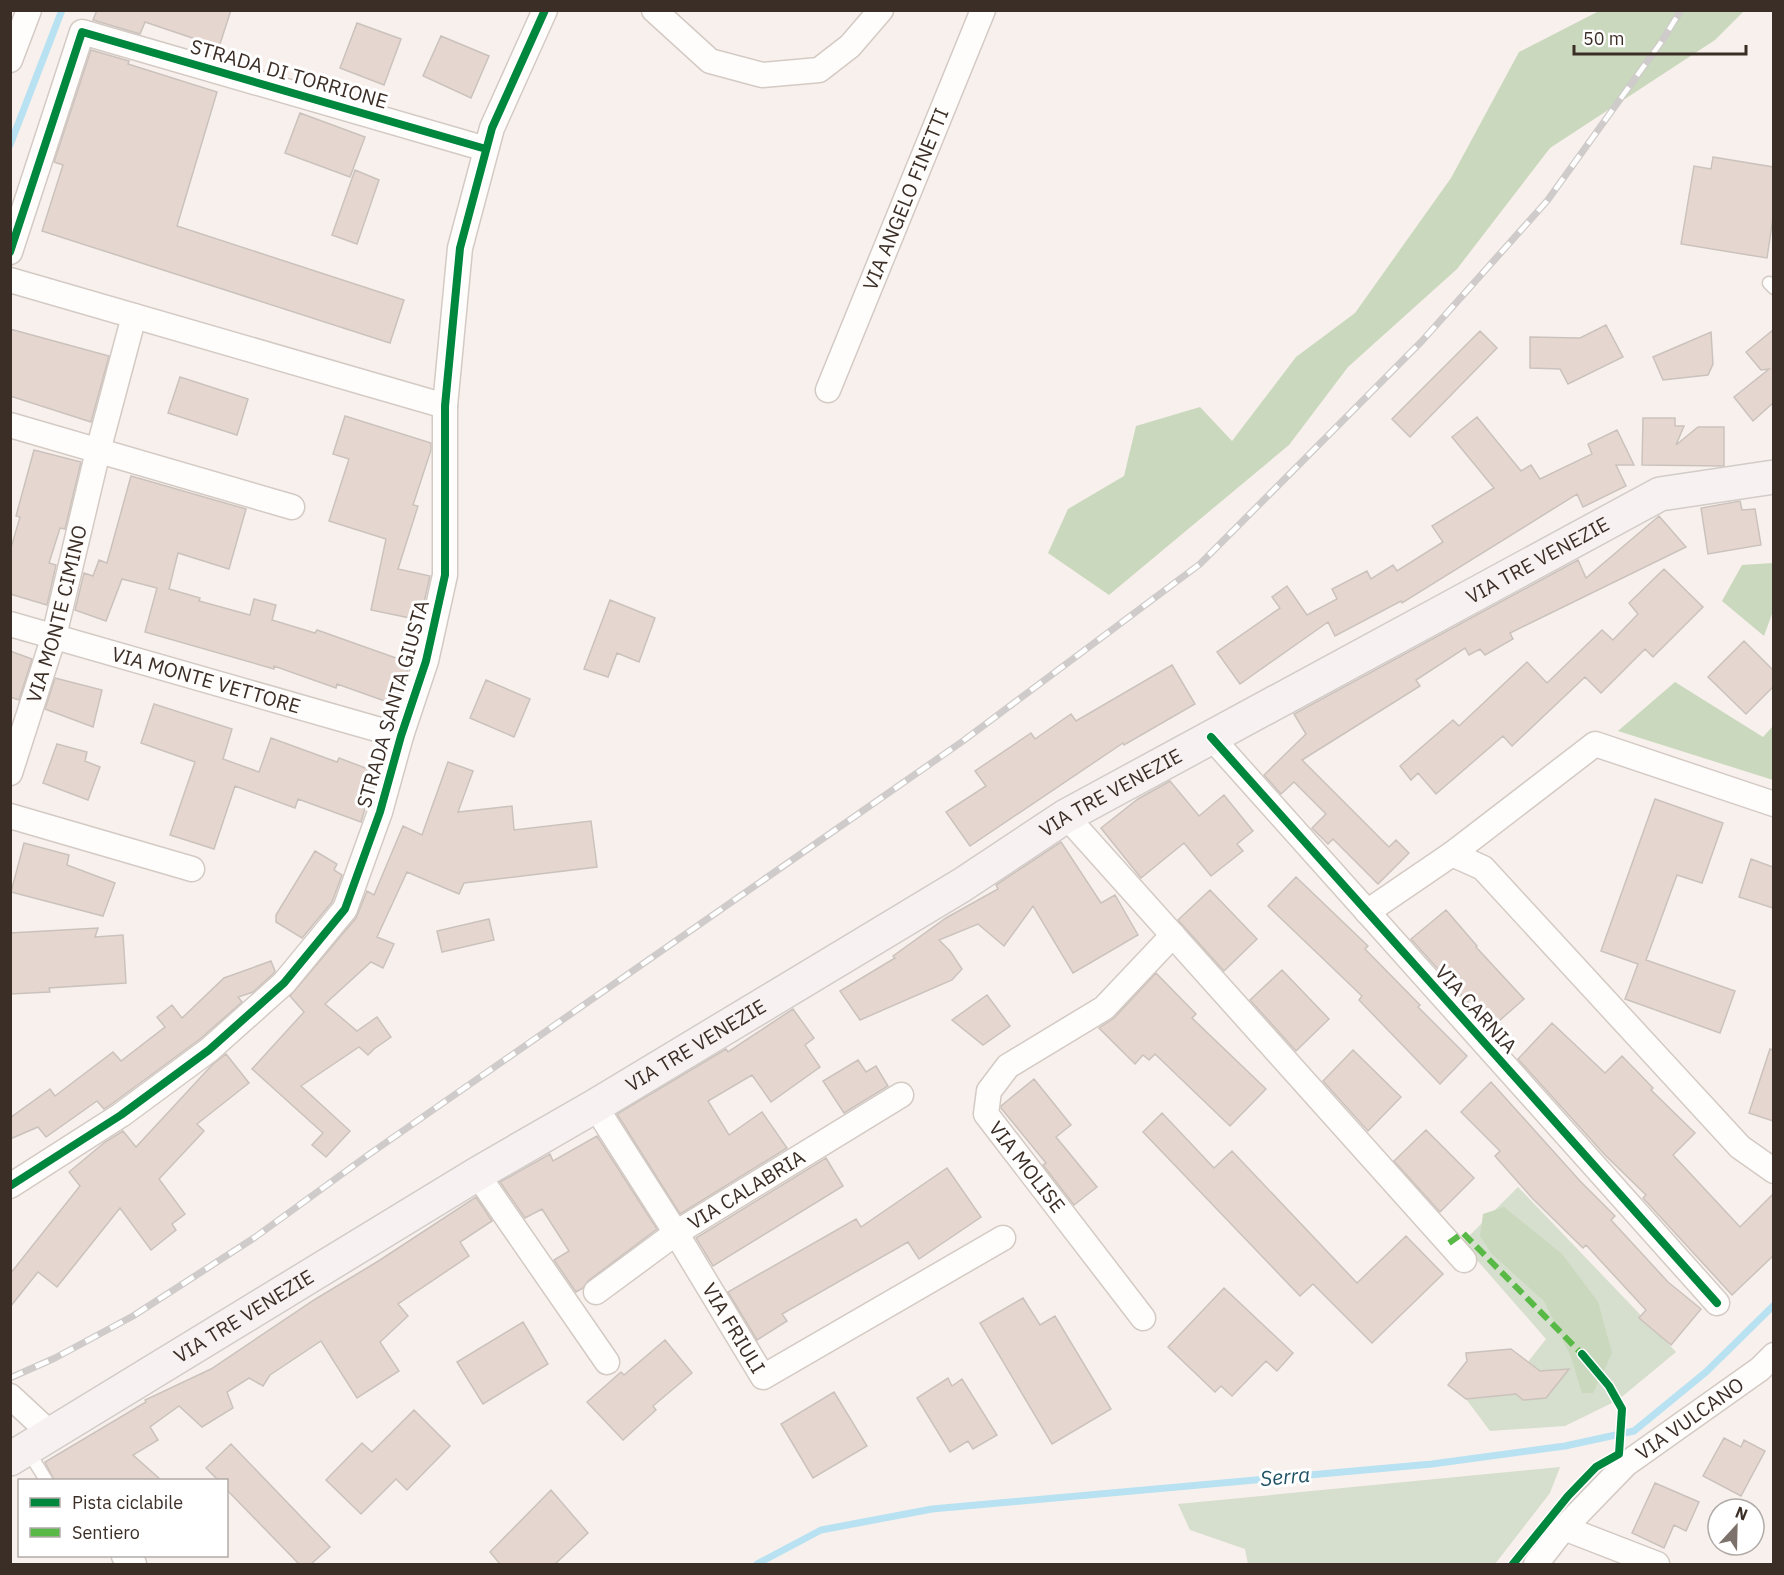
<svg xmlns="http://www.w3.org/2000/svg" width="1784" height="1575" viewBox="0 0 1784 1575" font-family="'IBM Plex Sans',sans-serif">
<rect width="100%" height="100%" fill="#f8f0ec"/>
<path fill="#d6decd" d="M 1518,1187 L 1676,1352 L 1618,1400 L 1565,1426 L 1490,1431 L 1466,1399 L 1516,1394 L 1523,1400 L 1546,1398 L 1562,1377 L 1553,1370 L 1540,1371 L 1528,1362 L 1546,1339 L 1462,1243 Z
M 1560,1467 L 1550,1493 L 1495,1564 L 1248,1564 L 1245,1549 L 1190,1530 L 1178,1504 Z"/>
<path fill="#cad8bd" d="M 1599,11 L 1744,11 L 1715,40 L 1550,148 L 1457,269 L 1348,367 L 1289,445 L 1109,595 L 1048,553 L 1068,509 L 1124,476 L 1136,426 L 1200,407 L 1232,441 L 1296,357 L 1355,313 L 1451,178 L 1519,52 Z
M 1773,563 L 1773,611 L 1764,636 L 1722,601 L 1742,565 Z
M 1675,682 L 1763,737 L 1773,726 L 1773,780 L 1618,731 Z
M 1504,1207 L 1562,1254 L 1598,1302 L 1612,1353 L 1593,1393 L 1582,1393 L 1571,1357 L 1544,1301 L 1492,1254 L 1480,1236 L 1483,1214 Z"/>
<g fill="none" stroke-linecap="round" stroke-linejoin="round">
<path stroke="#b8e2f2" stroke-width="7" d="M 10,145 L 62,10
M 757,1564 L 821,1530 L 932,1509 L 1432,1464 L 1565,1446 L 1634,1431 L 1706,1372 L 1774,1305"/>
</g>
<path fill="#e5d7cf" stroke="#cbc2bd" stroke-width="1.5" d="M 97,10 L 231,10 L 219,47 L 145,22 L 140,34 L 93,20 Z
M 357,23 L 401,39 L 384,85 L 340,68 Z
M 441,36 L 489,56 L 471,98 L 423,76 Z
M 91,50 L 129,61 L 128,64 L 217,92 L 177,226 L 404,300 L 390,343 L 42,231 L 63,165 L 54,162 Z
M 300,113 L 365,137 L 350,177 L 285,153 Z
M 1713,157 L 1773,167 L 1773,218 L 1767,258 L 1681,244 L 1694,166 L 1711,169 Z
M 355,170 L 379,180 L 357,244 L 332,235 Z
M 1606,325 L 1623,357 L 1568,384 L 1560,369 L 1530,368 L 1530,337 L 1580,338 Z
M 10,329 L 109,356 L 91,422 L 10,396 Z
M 1773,330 L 1773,403 L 1753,421 L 1734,397 L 1769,369 L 1761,370 L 1746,352 Z
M 1480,331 L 1497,348 L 1410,437 L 1392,419 Z
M 1711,332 L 1713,364 L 1708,375 L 1663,380 L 1653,357 Z
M 180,377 L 248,399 L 237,435 L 168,413 Z
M 345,416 L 431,443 L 431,450 L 413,505 L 418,506 L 398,569 L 430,576 L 420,620 L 371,610 L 386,539 L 329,521 L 349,459 L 333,454 Z
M 1477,417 L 1521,471 L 1531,465 L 1540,479 L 1592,454 L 1588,444 L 1617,430 L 1634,465 L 1616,465 L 1626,486 L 1583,507 L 1577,494 L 1402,603 L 1401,601 L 1335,636 L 1328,622 L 1240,684 L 1217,652 L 1280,608 L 1272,597 L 1287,586 L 1307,615 L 1337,599 L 1332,589 L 1367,571 L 1371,579 L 1393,565 L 1397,571 L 1443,542 L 1432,526 L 1494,488 L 1452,437 Z
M 1643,418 L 1675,418 L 1675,426 L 1684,426 L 1676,445 L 1698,427 L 1724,427 L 1724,466 L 1642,465 Z
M 34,450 L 81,462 L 65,529 L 60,528 L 49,563 L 56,565 L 47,605 L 10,594 L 10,551 L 20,517 L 16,516 Z
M 131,476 L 246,509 L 229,569 L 178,553 L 169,589 L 200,598 L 199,601 L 250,615 L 254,599 L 276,605 L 272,620 L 315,633 L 317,630 L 410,663 L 396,705 L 337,684 L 336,688 L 274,666 L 274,669 L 145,632 L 157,588 L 122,579 L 106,621 L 75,610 L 84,573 L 93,576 L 99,560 L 107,563 Z
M 1740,501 L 1742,510 L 1755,509 L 1761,545 L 1708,554 L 1701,508 Z
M 1659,516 L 1686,547 L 1510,633 L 1513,639 L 1485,655 L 1480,649 L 1469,655 L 1465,648 L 1416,680 L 1420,686 L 1302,760 L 1389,847 L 1396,840 L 1409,853 L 1378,884 L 1333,839 L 1328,844 L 1312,828 L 1326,814 L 1294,782 L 1281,794 L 1264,775 L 1306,734 L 1294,714 L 1578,560 L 1586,578 Z
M 1664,569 L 1703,607 L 1653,657 L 1645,649 L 1601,693 L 1585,677 L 1512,746 L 1503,736 L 1436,794 L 1418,773 L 1411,780 L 1400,766 L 1453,720 L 1459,726 L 1527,662 L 1547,683 L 1602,630 L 1613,640 L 1638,614 L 1629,603 Z
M 610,600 L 655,618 L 639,662 L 617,653 L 608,677 L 584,669 Z
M 1744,641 L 1773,670 L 1773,687 L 1746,714 L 1708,677 Z
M 10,651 L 32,659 L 19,700 L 10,697 Z
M 1172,665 L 1195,704 L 1124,745 L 1123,743 L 970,846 L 946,812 L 986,786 L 975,771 L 1031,733 L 1035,739 L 1071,714 L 1076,721 Z
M 55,678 L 102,690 L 93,727 L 45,709 Z
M 486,680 L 530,699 L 514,737 L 470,718 Z
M 154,704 L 232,729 L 223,759 L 259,772 L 271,738 L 337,762 L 339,758 L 376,772 L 361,822 L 298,799 L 295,808 L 235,786 L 214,849 L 170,835 L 195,762 L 141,743 Z
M 57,744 L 87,752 L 85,761 L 100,767 L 88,800 L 43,783 Z
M 448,762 L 473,771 L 458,812 L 512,806 L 514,830 L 591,821 L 597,867 L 464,883 L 459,894 L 407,872 L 377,937 L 394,944 L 383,968 L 371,962 L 325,1004 L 357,1031 L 377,1017 L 391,1037 L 374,1049 L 368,1055 L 359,1047 L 301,1086 L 350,1131 L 326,1157 L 312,1145 L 323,1133 L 252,1069 L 304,1012 L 290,996 L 356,918 L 367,891 L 374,895 L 403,826 L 422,835 Z
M 1170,781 L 1199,816 L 1224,795 L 1253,831 L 1237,844 L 1243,851 L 1211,876 L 1184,843 L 1141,878 L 1101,828 L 1138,799 Z
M 1655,799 L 1723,823 L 1702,883 L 1677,875 L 1646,960 L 1735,991 L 1720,1033 L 1625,999 L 1638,964 L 1601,951 Z
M 1061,842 L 1101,903 L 1115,895 L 1138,935 L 1073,973 L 1033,906 L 1004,946 L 978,924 L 939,940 L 950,951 L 962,969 L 952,980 L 860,1020 L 840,991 L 895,958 L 893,956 L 946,918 L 998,889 L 996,885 Z
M 24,843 L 69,855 L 67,865 L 115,883 L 103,916 L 11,892 Z
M 315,851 L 337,864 L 334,870 L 342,875 L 332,902 L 302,938 L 276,922 L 276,915 Z
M 1751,859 L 1773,867 L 1773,908 L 1739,897 Z
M 1296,877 L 1368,946 L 1365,949 L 1420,1005 L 1418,1007 L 1467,1056 L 1440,1084 L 1359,1000 L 1362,996 L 1268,906 Z
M 1210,890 L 1257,939 L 1224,971 L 1178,920 Z
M 1446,910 L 1477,946 L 1476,947 L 1524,999 L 1491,1028 L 1411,939 Z
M 489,919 L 494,940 L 442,952 L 437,931 Z
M 98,928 L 95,937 L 123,935 L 126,983 L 49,988 L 50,992 L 10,994 L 10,933 Z
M 271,961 L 275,971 L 274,973 L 253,992 L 238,997 L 242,1002 L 200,1039 L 113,1103 L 104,1109 L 97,1101 L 46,1137 L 38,1127 L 10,1139 L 10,1118 L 50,1089 L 55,1096 L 113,1052 L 121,1061 L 165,1027 L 157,1017 L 172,1005 L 182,1018 L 224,978 Z
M 1282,970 L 1329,1019 L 1296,1051 L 1250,1000 Z
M 1156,973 L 1196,1014 L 1192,1018 L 1266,1089 L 1230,1126 L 1155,1054 L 1149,1060 L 1143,1055 L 1135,1064 L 1099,1028 L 1114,1018 Z
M 987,995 L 1010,1026 L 983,1045 L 952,1020 Z
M 793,1009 L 814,1038 L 805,1045 L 820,1067 L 771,1102 L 752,1075 L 708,1101 L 729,1135 L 762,1112 L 787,1148 L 680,1214 L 617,1114 L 726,1049 L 728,1052 Z
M 1552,1023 L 1605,1073 L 1622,1056 L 1653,1088 L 1651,1090 L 1695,1133 L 1673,1155 L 1740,1227 L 1773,1194 L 1773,1256 L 1732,1295 L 1643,1198 L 1646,1195 L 1605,1155 L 1518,1059 Z
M 1770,1049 L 1773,1050 L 1773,1121 L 1749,1113 Z
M 1353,1050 L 1401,1097 L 1368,1131 L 1323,1081 Z
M 226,1054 L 249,1083 L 197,1124 L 204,1131 L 159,1179 L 185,1214 L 172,1224 L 176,1230 L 151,1250 L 120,1208 L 57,1287 L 38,1272 L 10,1307 L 10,1274 L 80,1186 L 69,1172 L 105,1142 L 123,1131 L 136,1147 L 212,1065 Z
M 858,1060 L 866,1072 L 876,1066 L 888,1086 L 844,1113 L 823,1081 Z
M 1034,1079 L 1071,1125 L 1056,1137 L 1097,1187 L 1074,1205 L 1043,1165 L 1046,1163 L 1001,1108 L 1001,1106 Z
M 1491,1082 L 1580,1181 L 1615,1216 L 1611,1220 L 1668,1282 L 1701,1309 L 1671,1345 L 1639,1318 L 1646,1310 L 1586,1245 L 1583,1248 L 1533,1199 L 1495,1156 L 1500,1151 L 1461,1112 Z
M 1162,1113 L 1214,1168 L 1232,1151 L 1357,1283 L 1406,1236 L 1443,1274 L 1372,1343 L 1313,1284 L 1300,1296 L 1143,1132 Z
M 1426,1130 L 1474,1178 L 1440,1212 L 1394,1161 Z
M 597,1136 L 657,1229 L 588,1281 L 583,1288 L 576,1292 L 554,1260 L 569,1251 L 542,1209 L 525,1218 L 500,1182 L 550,1154 L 553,1161 Z
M 826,1158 L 843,1186 L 713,1266 L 696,1238 Z
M 947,1168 L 981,1217 L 919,1259 L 908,1242 L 782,1314 L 787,1321 L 757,1340 L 728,1292 L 856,1219 L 861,1227 Z
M 476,1197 L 492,1221 L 460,1242 L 469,1256 L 398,1304 L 408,1316 L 380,1342 L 399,1371 L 357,1398 L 321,1341 L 270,1375 L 263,1386 L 249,1378 L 227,1392 L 233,1408 L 202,1427 L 179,1406 L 150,1427 L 158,1440 L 133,1455 L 161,1480 L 54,1480 L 45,1462 L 146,1402 L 145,1400 L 211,1369 L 314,1300 L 380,1260 Z
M 1224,1288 L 1293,1353 L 1277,1371 L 1266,1361 L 1232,1396 L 1221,1386 L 1215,1392 L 1168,1347 Z
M 1023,1298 L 1040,1325 L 1055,1316 L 1111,1409 L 1052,1444 L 980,1323 Z
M 523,1322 L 548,1364 L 483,1404 L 457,1362 Z
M 665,1340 L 692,1373 L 653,1406 L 656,1410 L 623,1440 L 587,1402 L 621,1372 L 624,1375 Z
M 1511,1349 L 1540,1371 L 1569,1369 L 1546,1398 L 1523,1400 L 1516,1394 L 1466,1399 L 1448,1385 L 1467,1361 L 1466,1353 Z
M 948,1378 L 952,1386 L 962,1379 L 997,1435 L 973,1449 L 968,1441 L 950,1452 L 917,1398 Z
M 834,1392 L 867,1446 L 813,1478 L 781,1424 Z
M 414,1410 L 450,1446 L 407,1490 L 396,1479 L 361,1514 L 326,1480 L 362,1443 L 372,1452 Z
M 1724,1438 L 1741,1447 L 1744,1440 L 1765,1451 L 1741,1496 L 1703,1476 Z
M 231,1444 L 330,1547 L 311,1564 L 299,1564 L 226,1489 L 226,1480 L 218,1480 L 206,1468 Z
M 1655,1483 L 1699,1502 L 1686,1531 L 1674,1525 L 1664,1548 L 1632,1533 Z
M 551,1490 L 588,1533 L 555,1564 L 500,1564 L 490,1552 Z"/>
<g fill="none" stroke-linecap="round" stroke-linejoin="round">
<defs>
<path id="lane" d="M 1769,283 L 1774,288
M 28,1451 L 46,1480"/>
<g id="street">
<path d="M 654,10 L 710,61 L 762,75 L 819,70 L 850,46 L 881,10"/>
<path d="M 10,60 L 29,10"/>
<path d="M 10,252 L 82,32 L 486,149"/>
<path d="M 10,280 L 445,406"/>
<path id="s1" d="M 828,390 L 983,10"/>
<path d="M 10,425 L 292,507"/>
<path id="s2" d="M 10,624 L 401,736"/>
<path d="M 1211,737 L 1717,1303"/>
<path id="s3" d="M 10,773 L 54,636 L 98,451 L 134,316"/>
<path d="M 10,816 L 192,869"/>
<path d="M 1066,816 L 1464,1260"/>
<path d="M 1452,854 L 1483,868 L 1740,1147 L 1774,1171"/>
<path d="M 1367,912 L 1452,854 L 1595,744 L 1774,804"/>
<path id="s4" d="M 595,1106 L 676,1233 L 763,1377 L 1003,1238"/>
<path d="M 477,1174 L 607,1362"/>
<path d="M 10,1186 L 121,1115 L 209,1050 L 284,983 L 345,909 L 380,812 L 401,736 L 426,661 L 445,575 L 445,406 L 460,248 L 492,128 L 545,10"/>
<path id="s5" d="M 596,1292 L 676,1233 L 901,1095"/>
<path d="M 1143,1318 L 986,1114 L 989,1091 L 1008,1066 L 1104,1008 L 1173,935"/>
<path d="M 10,1396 L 52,1435"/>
<path d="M 1564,1528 L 1657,1564"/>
<path d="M 124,1556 L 134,1564"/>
<path id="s6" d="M 1536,1564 L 1564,1528 L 1626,1464 L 1760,1369 L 1774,1355"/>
</g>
<g id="primary">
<path id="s7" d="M 10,1459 L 477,1174 L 595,1106 L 962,885 L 1066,816 L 1660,494 L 1774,477"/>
</g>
</defs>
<use href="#lane" stroke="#d4cac4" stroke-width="15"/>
<use href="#street" stroke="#d4cac4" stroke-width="27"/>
<use href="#primary" stroke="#d2ccc8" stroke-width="36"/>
<use href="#lane" stroke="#fefdfc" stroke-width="12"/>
<use href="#street" stroke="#fefdfc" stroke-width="24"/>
<use href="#primary" stroke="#f8f1f1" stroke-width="33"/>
<defs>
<path id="rail" d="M 10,1378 L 55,1358 L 133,1316 L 254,1238 L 371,1153 L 963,741 L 1200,564 L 1422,341 L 1547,201 L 1662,41 L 1681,10"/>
</defs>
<use href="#rail" stroke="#cecbca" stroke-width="7"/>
<use href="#rail" stroke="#fff" stroke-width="4.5" stroke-dasharray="14" stroke-linecap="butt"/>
<path stroke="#58b947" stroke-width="6" stroke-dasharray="12 6" stroke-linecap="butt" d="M 1449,1243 L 1463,1233 L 1582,1354"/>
<defs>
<path id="cycleway" d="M 10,252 L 82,32 L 486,149
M 1211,737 L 1717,1303
M 10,1186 L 121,1115 L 209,1050 L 284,983 L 345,909 L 380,812 L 401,736 L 426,661 L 445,575 L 445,406 L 460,248 L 492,128 L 545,10
M 1513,1564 L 1568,1496 L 1596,1467 L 1619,1454 L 1622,1409 L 1609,1386 L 1582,1354"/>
</defs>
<use href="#cycleway" stroke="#fff" stroke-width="11"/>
<use href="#cycleway" stroke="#00873e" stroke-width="8"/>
</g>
<g text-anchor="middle" stroke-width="6" stroke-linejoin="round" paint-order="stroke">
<g font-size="20" fill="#3b2e26" stroke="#fff">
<text transform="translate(289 74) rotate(16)" y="7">STRADA DI TORRIONE</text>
<text dy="7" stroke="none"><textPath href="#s1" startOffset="206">VIA ANGELO FINETTI</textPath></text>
<text dy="7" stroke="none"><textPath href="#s7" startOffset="1773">VIA TRE VENEZIE</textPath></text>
<text dy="7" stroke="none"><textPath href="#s3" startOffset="166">VIA MONTE CIMINO</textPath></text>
<text dy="7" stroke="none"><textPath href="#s2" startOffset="204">VIA MONTE VETTORE</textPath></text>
<text transform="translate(393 704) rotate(-74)" y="7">STRADA SANTA GIUSTA</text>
<text dy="7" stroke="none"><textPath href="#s7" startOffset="1287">VIA TRE VENEZIE</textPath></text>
<text transform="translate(1476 1009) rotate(48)" y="7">VIA CARNIA</text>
<text dy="7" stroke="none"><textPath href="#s7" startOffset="801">VIA TRE VENEZIE</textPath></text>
<text transform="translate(1027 1167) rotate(52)" y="7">VIA MOLISE</text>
<text dy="7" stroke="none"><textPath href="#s5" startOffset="182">VIA CALABRIA</textPath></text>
<text dy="7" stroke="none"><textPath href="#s7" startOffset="274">VIA TRE VENEZIE</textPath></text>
<text dy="7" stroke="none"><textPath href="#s4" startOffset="262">VIA FRIULI</textPath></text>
<text dy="7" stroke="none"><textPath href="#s6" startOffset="213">VIA VULCANO</textPath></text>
</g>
<g font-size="21" font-style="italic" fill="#1f5264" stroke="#fff">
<text transform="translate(1285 1477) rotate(-5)" y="7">Serra</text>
</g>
</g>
<rect width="1784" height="1575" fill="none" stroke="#3b2e26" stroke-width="24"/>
<rect x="18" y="1479" width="210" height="78" fill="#ffffff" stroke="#b1aba8" stroke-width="1.5"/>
<rect x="30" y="1498" width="30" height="9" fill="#00873e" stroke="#b1aba8" stroke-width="1.5"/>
<text x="72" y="1509" font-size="18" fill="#3b2e26">Pista ciclabile</text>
<rect x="30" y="1528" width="30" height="9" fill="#58b947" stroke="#b1aba8" stroke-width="1.5"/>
<text x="72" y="1539" font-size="18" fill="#3b2e26">Sentiero</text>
<g transform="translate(1736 1527) rotate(22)"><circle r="28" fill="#ffffff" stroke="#b1aba8" stroke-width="1.5"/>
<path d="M0-4.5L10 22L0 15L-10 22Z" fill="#7d726b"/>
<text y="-9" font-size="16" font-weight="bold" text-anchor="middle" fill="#3b2e26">N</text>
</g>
<path d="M1574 45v9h172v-9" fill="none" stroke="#3b2e26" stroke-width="3"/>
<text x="1583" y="45" font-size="18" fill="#3b2e26" stroke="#ffffff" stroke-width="4.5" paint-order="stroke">50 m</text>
</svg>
